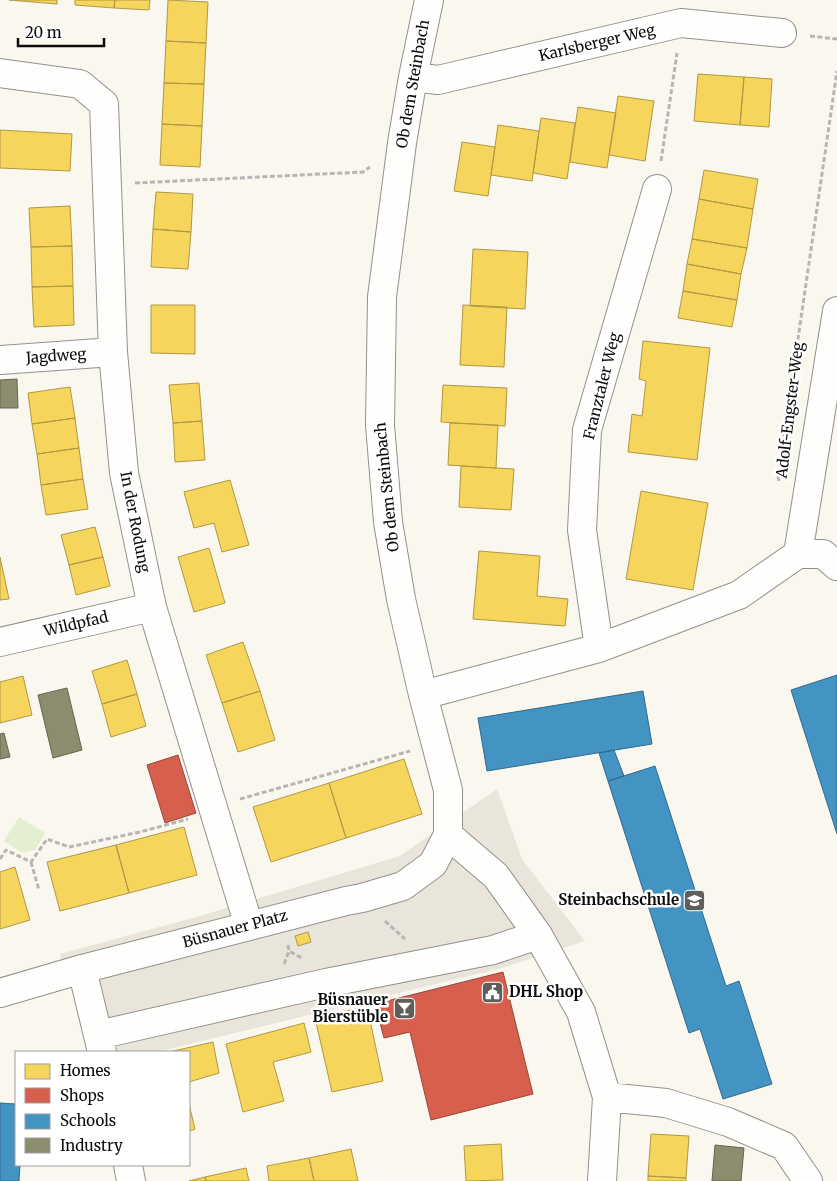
<svg xmlns="http://www.w3.org/2000/svg" width="837" height="1181" viewBox="0 0 837 1181" font-family="Merriweather,serif">
<rect width="100%" height="100%" fill="#faf7ef"/>
<path fill="#e4eed0" d="M 19,817 L 45,833 L 35,850 L 22,853 L 4,841 Z"/>
<path fill="#eae5db" d="M 497,789 L 522,859 L 585,941 L 502,968 L 157,1052 L 91,1052 L 60,954 L 200,916 L 400,856 Z"/>
<path fill="#f6d55c" stroke="#b09844" d="M 9,0 L 57,0 L 57,4 Z
M 75,0 L 115,0 L 114,8 L 75,5 Z
M 115,0 L 150,0 L 149,10 L 114,8 Z
M 168,0 L 208,2 L 206,43 L 166,41 Z
M 166,41 L 206,43 L 204,84 L 164,83 Z
M 698,74 L 744,77 L 740,125 L 694,121 Z
M 744,77 L 772,79 L 769,127 L 740,125 Z
M 164,83 L 204,84 L 202,126 L 162,124 Z
M 618,96 L 654,101 L 645,161 L 609,155 Z
M 578,107 L 616,113 L 607,168 L 570,162 Z
M 541,118 L 575,123 L 567,179 L 533,173 Z
M 162,124 L 202,126 L 200,167 L 160,165 Z
M 498,125 L 539,131 L 532,181 L 491,175 Z
M 0,130 L 72,134 L 70,171 L 0,168 Z
M 462,142 L 495,147 L 488,196 L 454,191 Z
M 704,170 L 758,179 L 753,209 L 699,199 Z
M 156,192 L 193,194 L 191,232 L 153,229 Z
M 699,199 L 753,209 L 747,248 L 692,239 Z
M 70,206 L 72,246 L 31,247 L 29,208 Z
M 153,229 L 191,232 L 188,269 L 151,267 Z
M 692,239 L 747,248 L 741,274 L 687,264 Z
M 72,246 L 73,286 L 32,287 L 31,247 Z
M 473,249 L 528,252 L 525,309 L 470,306 Z
M 687,264 L 741,274 L 737,300 L 683,291 Z
M 73,286 L 74,325 L 34,327 L 32,287 Z
M 683,291 L 737,300 L 732,327 L 678,318 Z
M 151,305 L 195,305 L 195,354 L 151,353 Z
M 463,305 L 507,307 L 504,367 L 460,365 Z
M 643,341 L 710,348 L 697,460 L 628,452 L 632,414 L 642,416 L 646,381 L 639,379 Z
M 199,383 L 202,421 L 173,423 L 169,385 Z
M 443,385 L 507,388 L 505,426 L 441,422 Z
M 70,387 L 75,418 L 32,424 L 28,393 Z
M 75,418 L 79,448 L 37,454 L 32,424 Z
M 202,421 L 205,460 L 175,462 L 173,423 Z
M 450,423 L 498,425 L 496,468 L 448,465 Z
M 79,448 L 83,479 L 41,485 L 37,454 Z
M 461,466 L 514,469 L 511,510 L 459,507 Z
M 83,479 L 88,509 L 46,515 L 41,485 Z
M 230,480 L 249,545 L 222,552 L 214,523 L 194,528 L 184,492 Z
M 641,491 L 708,503 L 693,590 L 626,579 Z
M 95,527 L 103,557 L 69,565 L 61,535 Z
M 209,548 L 225,603 L 194,612 L 178,557 Z
M 479,551 L 540,556 L 537,596 L 568,599 L 565,626 L 473,619 Z
M 0,557 L 9,599 L 0,600 Z
M 103,557 L 110,586 L 76,595 L 69,565 Z
M 243,642 L 260,691 L 222,703 L 206,655 Z
M 127,660 L 137,694 L 102,704 L 92,671 Z
M 23,676 L 32,715 L 0,723 L 0,682 Z
M 260,691 L 275,740 L 238,752 L 222,703 Z
M 137,694 L 146,726 L 111,737 L 102,704 Z
M 404,759 L 422,814 L 346,838 L 329,783 Z
M 329,783 L 346,838 L 271,862 L 253,807 Z
M 184,827 L 197,875 L 129,893 L 116,845 Z
M 116,845 L 129,893 L 60,911 L 47,862 Z
M 15,867 L 30,920 L 0,929 L 0,872 Z
M 308,932 L 311,942 L 298,946 L 295,936 Z
M 367,1006 L 383,1081 L 332,1092 L 315,1018 Z
M 304,1023 L 311,1052 L 273,1062 L 284,1101 L 243,1112 L 226,1044 Z
M 213,1042 L 219,1073 L 189,1082 L 189,1052 L 169,1052 Z
M 189,1104 L 195,1129 L 189,1131 Z
M 651,1134 L 689,1136 L 686,1178 L 648,1176 Z
M 501,1144 L 503,1180 L 466,1181 L 464,1146 Z
M 351,1149 L 358,1181 L 314,1181 L 309,1158 Z
M 309,1158 L 314,1181 L 269,1181 L 267,1166 Z
M 246,1168 L 249,1181 L 206,1181 L 205,1177 Z
M 648,1176 L 686,1178 L 686,1181 L 648,1181 Z
M 205,1177 L 206,1181 L 189,1181 Z"/>
<path fill="#d6604d" stroke="#994639" d="M 178,755 L 196,813 L 165,823 L 147,765 Z
M 503,972 L 533,1094 L 431,1120 L 410,1032 L 384,1038 L 375,1004 Z"/>
<path fill="#4393c3" stroke="#326a8c" d="M 837,675 L 837,834 L 791,690 Z
M 643,691 L 652,744 L 487,771 L 478,718 Z
M 614,750 L 624,776 L 608,781 L 599,753 Z
M 655,766 L 726,986 L 739,981 L 772,1084 L 723,1099 L 700,1029 L 689,1033 L 608,781 Z
M 0,1103 L 16,1104 L 16,1165 L 20,1165 L 19,1181 L 0,1181 Z"/>
<path fill="#8c8c6e" stroke="#656550" d="M 17,379 L 18,408 L 0,408 L 0,380 Z
M 67,688 L 82,750 L 53,758 L 38,695 Z
M 4,733 L 10,757 L 0,759 L 0,734 Z
M 715,1145 L 744,1148 L 741,1181 L 712,1181 Z"/>
<g fill="none" stroke-linecap="round" stroke-linejoin="round">
<defs>
<path id="minor" d="M 0,73 L 80,84 L 104,104 L 113,352 L 124,473 L 152,607 L 249,926
M 413,77 L 438,80 L 681,23 L 782,33
M 0,360 L 113,352
M 798,554 L 837,311
M 798,554 L 823,554 L 837,566
M 0,642 L 152,607
M 599,648 L 582,530 L 587,430 L 657,189
M 423,695 L 599,648 L 739,595 L 798,554
M 448,835 L 496,876 L 538,935 L 581,1012 L 607,1097 L 602,1181
M 82,969 L 102,1052
M 0,993 L 82,969 L 346,901 L 362,898 L 403,886 L 433,864 L 448,835 L 448,790 L 423,695 L 401,599 L 388,522 L 380,425 L 382,297 L 402,143 L 413,77 L 429,0
M 98,1035 L 326,983 L 493,950 L 538,935
M 607,1097 L 666,1103 L 728,1122 L 784,1146 L 808,1181
M 128,1165 L 131,1181"/>
</defs>
<use href="#minor" stroke="#93918e" stroke-width="30"/>
<path stroke="#b7b6b5" stroke-width="3" stroke-dasharray="5 2.5" stroke-linecap="butt" d="M 810,36 L 837,39
M 661,161 L 677,53
M 135,183 L 363,172 L 370,167
M 779,481 L 778,476 L 837,71
M 240,799 L 410,751
M 0,859 L 6,850 L 31,862 L 47,839 L 69,847 L 140,832 L 188,819
M 31,862 L 39,890
M 385,921 L 405,939
M 288,945 L 289,951 L 302,958
M 284,964 L 289,951"/>
<use href="#minor" stroke="#fefefd" stroke-width="28"/>
</g>
<defs>
<symbol id="school-square" viewBox="-11 -11 22 22"><rect x="-9" y="-9" width="18" height="18" rx="4" fill="#5f5e5b" stroke="#fff"/><path d="M0-5L7-2L0 1L-7-2ZM-4 1L0 2.5L4 1V4Q0 6-4 4Z" fill="#fff"/></symbol>
<symbol id="civic-square" viewBox="-11 -11 22 22"><rect x="-9" y="-9" width="18" height="18" rx="4" fill="#5f5e5b" stroke="#fff"/><path d="M-.6-6.5H3V-4.5H.6V-3L4-1V1h2V6H-6V1h2V-1L-.6-3ZM-1.2 2.5V6h2.4V2.5Z" fill="#fff"/></symbol>
<symbol id="bar-square" viewBox="-11 -11 22 22"><rect x="-9" y="-9" width="18" height="18" rx="4" fill="#5f5e5b" stroke="#fff"/><path d="M-6-5H6L.8 .8V4.5H3.5V6h-7V4.5H-.8V.8Z" fill="#fff"/></symbol>
</defs>
<g fill-rule="evenodd">
<use href="#school-square" x="682" y="888" width="25" height="25"/>
<use href="#civic-square" x="480" y="980" width="25" height="25"/>
<use href="#bar-square" x="392" y="996" width="25" height="25"/>
</g>
<g text-anchor="middle" stroke-width="5" stroke-linejoin="round" paint-order="stroke">
<g font-size="15" fill="#0b0b0b" stroke="#fff">
<text transform="translate(597 43) rotate(-13)" y="5">Karlsberger Weg</text>
<text transform="translate(413 84) rotate(-80)" y="5">Ob dem Steinbach</text>
<text transform="translate(56 356) rotate(-4)" y="5">Jagdweg</text>
<text transform="translate(602 386) rotate(-76)" y="5">Franztaler Weg</text>
<text transform="translate(790 410) rotate(-83)" y="5">Adolf-Engster-Weg</text>
<text transform="translate(387 487) rotate(-96)" y="5">Ob dem Steinbach</text>
<text transform="translate(135 522) rotate(79)" y="5">In der Rodung</text>
<text transform="translate(76 624) rotate(-13)" y="5">Wildpfad</text>
<text transform="translate(235 929) rotate(-15)" y="5">Büsnauer Platz</text>
</g>
<g font-size="15" font-weight="bold" fill="#0b0b0b" stroke="#fff" text-anchor="end">
<text x="679" y="905">Steinbachschule</text>
<text x="509" y="997" text-anchor="start">DHL Shop</text>
<text x="388" y="1005">Büsnauer<tspan x="388" dy="17">Bierstüble</tspan></text>
</g>
</g>
<rect x="15" y="1051" width="175" height="115" fill="#ffffff" stroke="#9d9d9d"/>
<rect x="25" y="1064" width="25" height="15" fill="#f6d55c" stroke="#9d9d9d"/>
<text x="60" y="1076" font-size="15" fill="#0b0b0b">Homes</text>
<rect x="25" y="1088" width="25" height="15" fill="#d6604d" stroke="#9d9d9d"/>
<text x="60" y="1101" font-size="15" fill="#0b0b0b">Shops</text>
<rect x="25" y="1114" width="25" height="15" fill="#4393c3" stroke="#9d9d9d"/>
<text x="60" y="1126" font-size="15" fill="#0b0b0b">Schools</text>
<rect x="25" y="1138" width="25" height="15" fill="#8c8c6e" stroke="#9d9d9d"/>
<text x="60" y="1151" font-size="15" fill="#0b0b0b">Industry</text>
<path d="M18 38v8h86v-8" fill="none" stroke="#0b0b0b" stroke-width="2.5"/>
<text x="25" y="38" font-size="15" fill="#0b0b0b" stroke="#ffffff" stroke-width="4" paint-order="stroke">20 m</text>
</svg>
